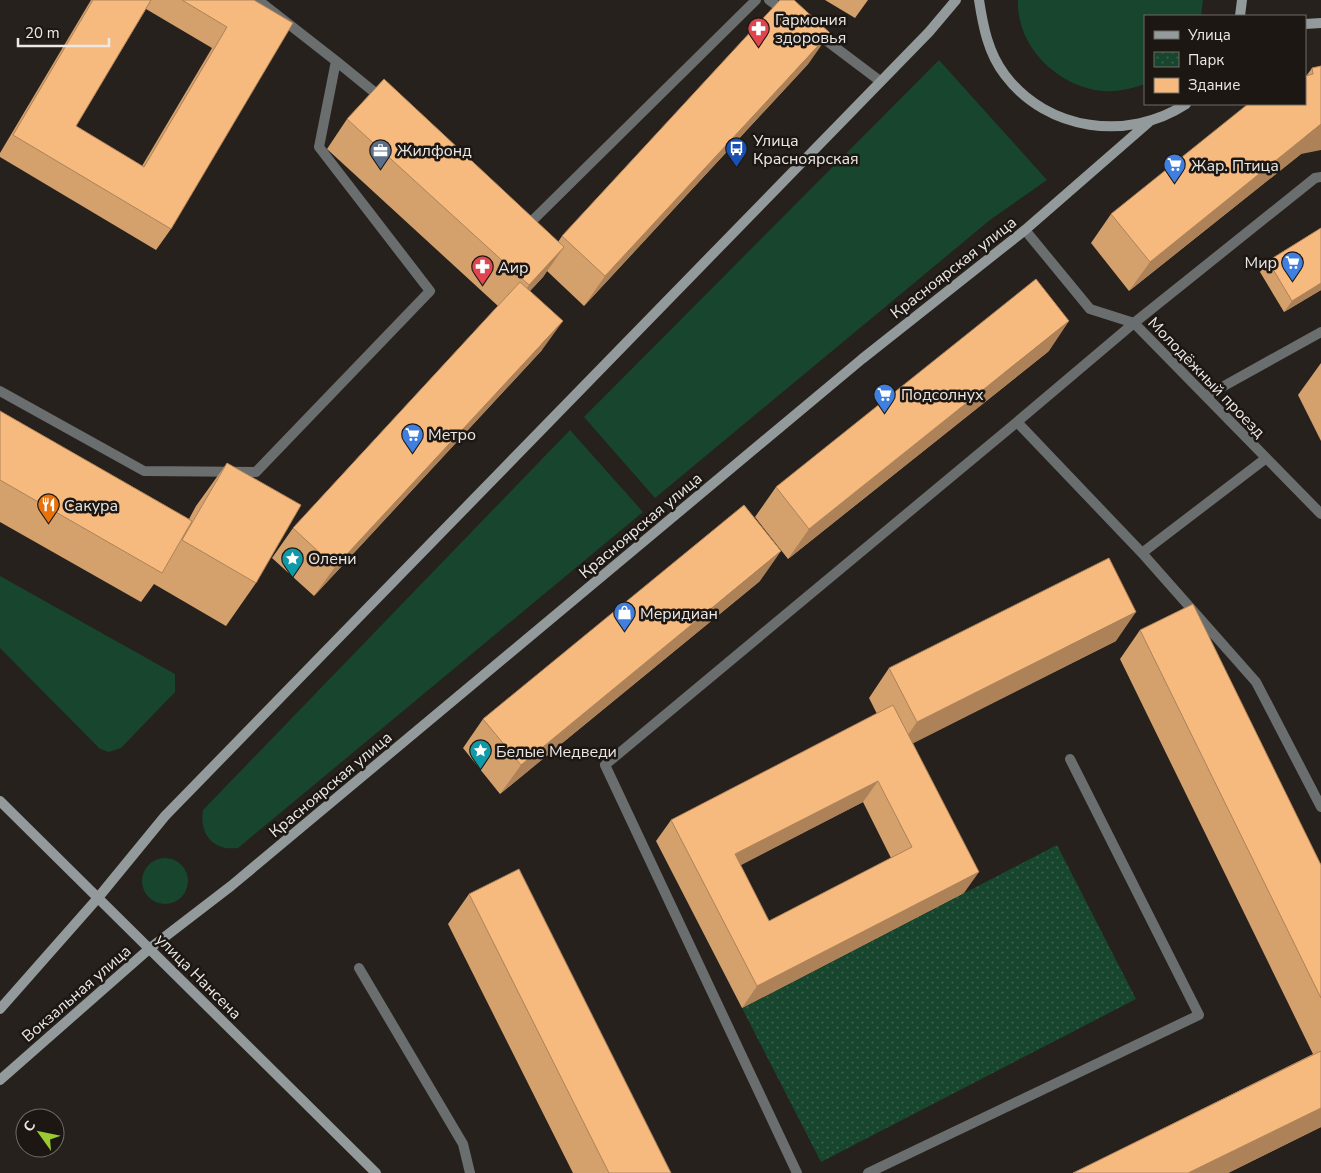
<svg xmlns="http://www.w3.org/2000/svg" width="1321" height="1173" viewBox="0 0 1321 1173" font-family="'Nunito Sans',sans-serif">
<defs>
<pattern id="park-dots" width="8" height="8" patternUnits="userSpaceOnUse" patternTransform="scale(1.25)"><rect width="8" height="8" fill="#17452d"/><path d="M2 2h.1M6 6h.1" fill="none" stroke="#39604b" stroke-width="1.8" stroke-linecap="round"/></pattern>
</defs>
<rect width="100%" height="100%" fill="#26211c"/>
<path fill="#17452d" d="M 1018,0 L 1203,0 L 1201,16 L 1145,16 L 1145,84 C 1131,89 1117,92 1103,91 C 1058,87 1016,46 1018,0 Z
M 939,60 L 1047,180 L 990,220 L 655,498 L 584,417 Z
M 570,430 L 643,512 L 238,848 C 213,851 199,834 203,810 Z
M 0,576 L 175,674 L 175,692 L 121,748 L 109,752 L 100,749 L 0,648 Z
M142 881a23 23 0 1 1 46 0a23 23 0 1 1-46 0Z"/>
<path fill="url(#park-dots)" d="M 1057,845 L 1136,999 L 821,1162 L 742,1008 Z"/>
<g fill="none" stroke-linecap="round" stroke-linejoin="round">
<path stroke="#6a6e6f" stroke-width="10" d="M 258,0 L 336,61
M 769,0 L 786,12
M 815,32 L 880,81
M 525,219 L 530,223 L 756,0
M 0,391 L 144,471 L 256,472 L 430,291 L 319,147 L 336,61 L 384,100
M 1206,396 L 1321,332
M 1017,422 L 1134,323 L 1315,178 L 1321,177
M 1142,553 L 1256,682 L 1321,807
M 359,968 L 463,1144 L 470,1173
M 797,1173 L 605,765 L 1017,422 L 1142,553 L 1265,459
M 868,1173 L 1199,1015 L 1070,759"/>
<path stroke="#6a6e6f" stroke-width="10" d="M 1025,230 L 1090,309 L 1134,323 L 1321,514"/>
<path stroke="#939a9b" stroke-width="10" d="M 979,0 C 983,26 988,53 1005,75 C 1047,131 1128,142 1186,104
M 1240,16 L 1242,0
M 1305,24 L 1321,23
M 0,801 L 376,1173
M 0,1009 L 97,899 L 165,816 L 929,32 L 956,0
M 0,1080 L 149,949 L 231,886 L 862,359 L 1025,230 L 1149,122"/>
</g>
<path fill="#d4a06c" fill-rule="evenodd" d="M 91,0 L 254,0 L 171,229 L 156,250 L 0,157 L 0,153 ZM 146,9 L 212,48 L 142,166 L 76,126 Z
M 825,0 L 868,0 L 855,18 Z
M 809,63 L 584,306 L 547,271 L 543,277 L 530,291 L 542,350 L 314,596 L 272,558 L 293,528 L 498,306 L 327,149 L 347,119 L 558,242 L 562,236 Z
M 1321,66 L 1301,154 L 1129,291 L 1091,243 L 1111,214 L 1307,75 L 1312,68 Z
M 1321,228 L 1321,290 L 1284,312 L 1260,272 L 1268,261 Z
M 1049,351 L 788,559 L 755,517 L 776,487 Z
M 1321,363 L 1321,441 L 1298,395 Z
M 0,411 L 189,519 L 196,506 L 227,463 L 256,583 L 226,626 L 154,584 L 141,602 L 0,522 Z
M 760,581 L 500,794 L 463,748 L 483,719 Z
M 1140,630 L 1321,865 L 1321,1127 L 1228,1173 L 1073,1173 L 1313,1054 L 1120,659 Z
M 1116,641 L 912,743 L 964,893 L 742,1008 L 656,841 L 671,820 L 877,714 L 869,698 L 889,668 ZM 863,802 L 891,858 L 769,921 L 740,865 Z
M 469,894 L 671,1173 L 573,1173 L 448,924 Z"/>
<path fill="#ad8258" d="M 830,33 L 809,63 L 584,306 L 605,276 Z
M 1321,124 L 1321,150 L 1301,154 L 1129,291 L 1150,262 Z
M 564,247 L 543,277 L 508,314 L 529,285 Z
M 1321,283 L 1321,290 L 1284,312 L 1292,301 Z
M 563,321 L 542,350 L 314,596 L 335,567 Z
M 1069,321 L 1049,351 L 788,559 L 809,529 Z
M 781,551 L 760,581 L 500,794 L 521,765 Z
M 1136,612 L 1116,641 L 896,752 L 917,722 Z
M 878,781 L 863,802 L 720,876 L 735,854 Z
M 979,872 L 964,893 L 742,1008 L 757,986 Z
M 1321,1108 L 1321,1127 L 1228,1173 L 1188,1173 Z"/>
<path fill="#f7ba7e" stroke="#ad8258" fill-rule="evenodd" d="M 93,0 L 151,0 L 76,126 L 144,167 L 227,27 L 182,0 L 254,0 L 293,23 L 171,229 L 13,135 Z
M 780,0 L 794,0 L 830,33 L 605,276 L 562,236 Z
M 1321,66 L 1321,124 L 1150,262 L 1111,214 L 1248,104 L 1305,104 L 1305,76 L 1313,74 L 1312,68 Z
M 384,79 L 564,247 L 529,285 L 347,119 Z
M 1321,228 L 1321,283 L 1292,301 L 1268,261 Z
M 1036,279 L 1069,321 L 809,529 L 776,487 Z
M 520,282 L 563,321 L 335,567 L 293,528 Z
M 0,411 L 192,521 L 162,573 L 0,480 Z
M 227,463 L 301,505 L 256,583 L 182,540 Z
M 744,505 L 781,551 L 521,765 L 483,719 Z
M 1109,558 L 1136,612 L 917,722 L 889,668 Z
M 1193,604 L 1321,865 L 1321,998 L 1140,630 Z
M 893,705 L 979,872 L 757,986 L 671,820 ZM 878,781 L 912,847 L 769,921 L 735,854 Z
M 519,869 L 671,1173 L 609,1173 L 469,894 Z
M 1321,1051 L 1321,1108 L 1188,1173 L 1073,1173 Z"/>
<defs>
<symbol id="pharmacy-pin" viewBox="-11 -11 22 30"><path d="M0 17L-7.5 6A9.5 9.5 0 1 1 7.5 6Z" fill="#e0444e" stroke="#1c1713"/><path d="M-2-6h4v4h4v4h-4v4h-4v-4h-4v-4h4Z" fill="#fff"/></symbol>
<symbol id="bus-pin" viewBox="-11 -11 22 30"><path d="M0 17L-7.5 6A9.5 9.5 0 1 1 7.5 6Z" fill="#1a4fb4" stroke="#1c1713"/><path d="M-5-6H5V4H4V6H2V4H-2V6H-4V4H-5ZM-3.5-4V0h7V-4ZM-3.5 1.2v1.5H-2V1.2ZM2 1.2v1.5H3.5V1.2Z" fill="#fff"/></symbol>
<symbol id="office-pin" viewBox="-11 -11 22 30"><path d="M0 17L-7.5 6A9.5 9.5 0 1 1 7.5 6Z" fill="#5c6f8a" stroke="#1c1713"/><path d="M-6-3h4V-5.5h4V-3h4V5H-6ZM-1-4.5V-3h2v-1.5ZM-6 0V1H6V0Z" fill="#fff"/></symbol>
<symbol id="supermarket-pin" viewBox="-11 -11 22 30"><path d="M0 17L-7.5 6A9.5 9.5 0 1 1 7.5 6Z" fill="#3f7fe0" stroke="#1c1713"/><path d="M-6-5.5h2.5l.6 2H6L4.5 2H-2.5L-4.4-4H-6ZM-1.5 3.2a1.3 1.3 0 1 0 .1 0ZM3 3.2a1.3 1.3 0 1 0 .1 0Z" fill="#fff"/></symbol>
<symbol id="restaurant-pin" viewBox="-11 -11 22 30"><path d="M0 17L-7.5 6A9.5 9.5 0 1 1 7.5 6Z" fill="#e8710a" stroke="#1c1713"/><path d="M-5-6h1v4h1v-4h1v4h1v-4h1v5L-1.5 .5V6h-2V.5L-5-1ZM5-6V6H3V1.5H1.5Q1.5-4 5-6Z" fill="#fff"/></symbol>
<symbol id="sight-pin" viewBox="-11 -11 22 30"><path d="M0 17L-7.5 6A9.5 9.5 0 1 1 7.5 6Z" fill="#0f9aa8" stroke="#1c1713"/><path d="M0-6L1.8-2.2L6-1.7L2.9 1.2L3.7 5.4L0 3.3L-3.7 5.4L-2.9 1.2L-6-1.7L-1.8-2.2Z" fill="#fff"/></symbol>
<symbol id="shop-pin" viewBox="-11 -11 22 30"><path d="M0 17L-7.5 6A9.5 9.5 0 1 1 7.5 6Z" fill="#3f7fe0" stroke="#1c1713"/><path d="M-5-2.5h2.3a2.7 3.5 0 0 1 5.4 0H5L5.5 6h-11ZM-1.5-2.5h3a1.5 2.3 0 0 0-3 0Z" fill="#fff"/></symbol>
</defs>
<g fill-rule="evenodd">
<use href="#pharmacy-pin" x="746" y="16" width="25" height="34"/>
<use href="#bus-pin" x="724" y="136" width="25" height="34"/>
<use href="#office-pin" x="368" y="138" width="25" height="34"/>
<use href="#supermarket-pin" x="1162" y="152" width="25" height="34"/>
<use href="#supermarket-pin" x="1280" y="250" width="25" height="34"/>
<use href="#pharmacy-pin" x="470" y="254" width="25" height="34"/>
<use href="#supermarket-pin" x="872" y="382" width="25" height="34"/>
<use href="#supermarket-pin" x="400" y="422" width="25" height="34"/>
<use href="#restaurant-pin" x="36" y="492" width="25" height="34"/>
<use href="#sight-pin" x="280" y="546" width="25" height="34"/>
<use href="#shop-pin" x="612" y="600" width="25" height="34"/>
<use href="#sight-pin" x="468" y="738" width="25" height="34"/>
</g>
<g text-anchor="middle" stroke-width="5" stroke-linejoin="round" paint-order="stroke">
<g font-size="16" fill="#ece8e5" stroke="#1c1713" text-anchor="start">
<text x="775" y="25">Гармония<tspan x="775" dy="18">здоровья</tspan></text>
<text x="753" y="146">Улица<tspan x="753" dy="18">Красноярская</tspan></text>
<text x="397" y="156">Жилфонд</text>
<text x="1191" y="171">Жар. Птица</text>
<text x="1277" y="268" text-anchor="end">Мир</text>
<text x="498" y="273">Аир</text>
<text x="901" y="400">Подсолнух</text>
<text x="428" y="440">Метро</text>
<text x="64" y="511">Сакура</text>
<text x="308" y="564">Олени</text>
<text x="640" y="619">Меридиан</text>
<text x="496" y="757">Белые Медведи</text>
</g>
<g font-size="16" fill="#ece8e5" stroke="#1c1713">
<text transform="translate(953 267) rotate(-38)" y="6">Красноярская улица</text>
<text transform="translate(1207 377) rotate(46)" y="6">Молодёжный проезд</text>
<text transform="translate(640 525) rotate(-40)" y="6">Красноярская улица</text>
<text transform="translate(330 784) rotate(-40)" y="6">Красноярская улица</text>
<text transform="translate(199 976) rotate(45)" y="6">улица Нансена</text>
<text transform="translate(76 993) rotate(-41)" y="6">Вокзальная улица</text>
</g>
</g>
<rect x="1144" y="15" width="162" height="90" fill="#1c1713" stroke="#6f6b67"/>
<rect x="1154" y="31" width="25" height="8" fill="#939a9b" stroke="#6f6b67"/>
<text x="1188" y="40" font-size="15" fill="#ece8e5">Улица</text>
<rect x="1154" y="52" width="25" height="15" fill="url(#park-dots)" stroke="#6f6b67"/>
<text x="1188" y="65" font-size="15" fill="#ece8e5">Парк</text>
<rect x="1154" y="78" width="25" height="15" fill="#f7ba7e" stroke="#6f6b67"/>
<text x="1188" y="90" font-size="15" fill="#ece8e5">Здание</text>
<g transform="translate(40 1133) rotate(303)"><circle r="24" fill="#1c1713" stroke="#6f6b67"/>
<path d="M0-4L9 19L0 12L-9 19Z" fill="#9bcb33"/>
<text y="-8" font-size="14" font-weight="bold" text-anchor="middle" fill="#ece8e5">С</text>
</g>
<path d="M18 38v8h91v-8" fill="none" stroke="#ece8e5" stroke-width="2.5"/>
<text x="25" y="38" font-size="15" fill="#ece8e5" stroke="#1c1713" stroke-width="4" paint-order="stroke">20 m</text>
</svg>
